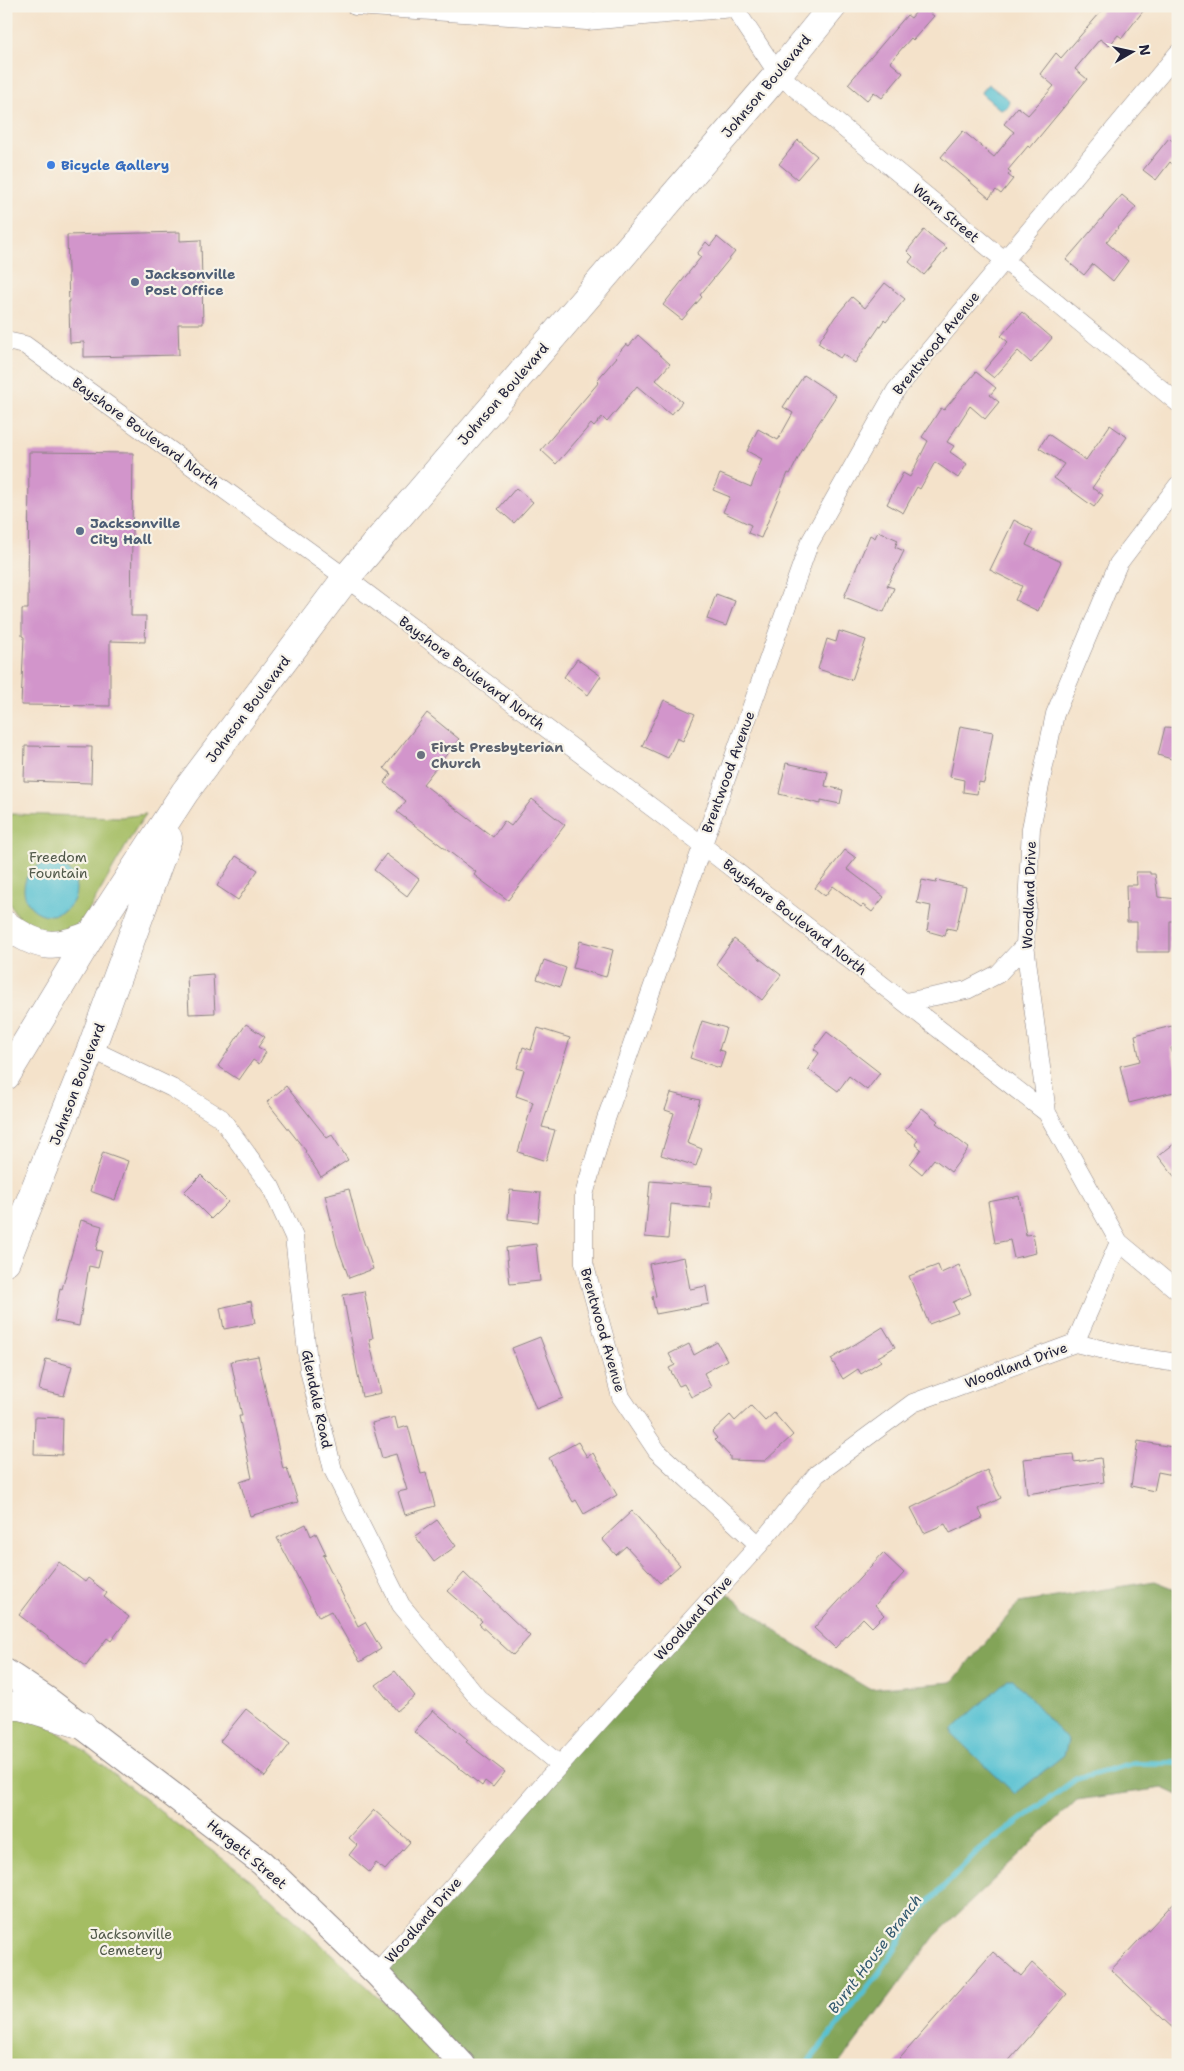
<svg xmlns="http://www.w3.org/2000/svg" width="1184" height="2071" viewBox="0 0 1184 2071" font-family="'Shantell Sans',sans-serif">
<rect width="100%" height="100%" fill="#f7f3e8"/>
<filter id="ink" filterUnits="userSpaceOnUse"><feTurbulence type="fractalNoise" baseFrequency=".02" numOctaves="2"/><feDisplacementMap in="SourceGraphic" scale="10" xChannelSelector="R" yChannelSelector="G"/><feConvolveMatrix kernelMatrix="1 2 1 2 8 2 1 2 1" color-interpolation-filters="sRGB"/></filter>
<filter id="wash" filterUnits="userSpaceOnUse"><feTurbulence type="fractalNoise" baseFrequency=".0096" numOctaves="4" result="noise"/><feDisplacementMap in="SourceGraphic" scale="20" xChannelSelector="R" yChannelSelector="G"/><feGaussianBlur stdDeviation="1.12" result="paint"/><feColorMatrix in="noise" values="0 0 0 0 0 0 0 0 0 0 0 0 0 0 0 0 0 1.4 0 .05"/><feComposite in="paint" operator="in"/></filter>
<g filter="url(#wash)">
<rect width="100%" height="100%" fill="#f4e2ca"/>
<path fill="#a4bd63" stroke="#63704f" d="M 10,814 L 121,817 L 146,814 L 135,830 L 87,914 L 78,925 L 67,931 L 47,934 L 17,916 L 9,903 Z
M 6,1717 L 39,1720 L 73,1742 L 175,1823 L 251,1880 L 412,2028 L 442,2065 L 6,2065 Z"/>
<path fill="#83a459" stroke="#52634a" d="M 1155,1581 L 1178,1590 L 1178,1795 L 1163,1788 L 1077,1800 L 935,1936 L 838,2065 L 463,2065 L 376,1973 L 720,1588 L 788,1640 L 869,1689 L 952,1682 L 1019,1603 Z"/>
<path fill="#56c1d2" stroke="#3c7286" d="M 988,84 L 1009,100 L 1008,107 L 1001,110 L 982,94 L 981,92 Z
M24 889a26 26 0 1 1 52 0a26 26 0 1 1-52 0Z
M 1008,1679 L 1013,1679 L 1068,1741 L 1064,1755 L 1015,1794 L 953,1735 L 953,1729 Z"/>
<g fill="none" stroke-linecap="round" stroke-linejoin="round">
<path stroke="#56c1d2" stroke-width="5.5" d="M 806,2065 L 879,1973 L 916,1916 L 977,1852 L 1076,1779 L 1133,1763 L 1178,1763"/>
</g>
<g id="blocks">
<path fill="#d295cb" d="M 921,6 L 934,16 L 913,40 L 911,38 L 890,62 L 903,73 L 882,98 L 874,92 L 867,100 L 848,84 L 907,15 L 911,18 Z
M 1106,6 L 1147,6 L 1122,38 L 1118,35 L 1109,46 L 1100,39 L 1075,69 L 1087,79 L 1030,148 L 1028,146 L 1008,170 L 1011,172 L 1008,175 L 1013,179 L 1001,194 L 996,190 L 989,198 L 941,157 L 963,131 L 994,157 L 1014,132 L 1004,124 L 1018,107 L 1028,115 L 1054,86 L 1040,74 L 1056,53 L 1061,58 Z
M 1169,138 L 1178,146 L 1178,169 L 1170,162 L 1156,180 L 1143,170 Z
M 798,140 L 817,156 L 797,179 L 779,164 Z
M 1122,195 L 1136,207 L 1106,242 L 1128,261 L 1113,281 L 1093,264 L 1084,275 L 1066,260 Z
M 924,230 L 947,248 L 924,275 L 909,262 L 913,257 L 907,251 Z
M 180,232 L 180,241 L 201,240 L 203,324 L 178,324 L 179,355 L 84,357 L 84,342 L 70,343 L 67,235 Z
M 717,237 L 735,252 L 700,295 L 702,297 L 682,320 L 663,305 L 701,257 L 697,254 L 706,242 L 710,246 Z
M 885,283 L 905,299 L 886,322 L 884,320 L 855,363 L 843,354 L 840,358 L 818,343 L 835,317 L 852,297 L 865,308 Z
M 1022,312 L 1052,338 L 1031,363 L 1018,351 L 994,378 L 984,370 L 1008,342 L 1001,336 Z
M 638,335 L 670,364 L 656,380 L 682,402 L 671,415 L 637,386 L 607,422 L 602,417 L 594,427 L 591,424 L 556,464 L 541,450 L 599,382 L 597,380 L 617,357 L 616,356 L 626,344 L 629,346 Z
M 976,372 L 996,388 L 990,395 L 999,402 L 985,419 L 970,406 L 947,442 L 954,446 L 950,452 L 967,464 L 958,478 L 935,462 L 920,489 L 917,487 L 903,513 L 887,504 L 903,473 L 910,477 L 928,441 L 922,437 L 941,408 L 944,410 Z
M 804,375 L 836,396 L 808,439 L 790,474 L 788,473 L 761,538 L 748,533 L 751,525 L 723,512 L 730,497 L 713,490 L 720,474 L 751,487 L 762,459 L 747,451 L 758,429 L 778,440 L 793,413 L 783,407 Z
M 1110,425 L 1127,437 L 1092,488 L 1103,495 L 1094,507 L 1054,478 L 1064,464 L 1039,448 L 1048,434 L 1086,460 Z
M 29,452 L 133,453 L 131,616 L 146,616 L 145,642 L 110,641 L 110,706 L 21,705 L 24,637 L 22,636 L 22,609 L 28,609 Z
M 516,488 L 533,502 L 514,523 L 498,509 Z
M 1014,520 L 1033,530 L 1026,545 L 1061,562 L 1038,611 L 1015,600 L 1022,586 L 990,570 Z
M 878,531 L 898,540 L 895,547 L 904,551 L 887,586 L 894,588 L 884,612 L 844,597 L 870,535 L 875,538 Z
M 716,594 L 735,601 L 726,626 L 707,619 Z
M 839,631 L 866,640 L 852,680 L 818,669 L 827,639 L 836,642 Z
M 577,659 L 601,676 L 588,695 L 564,677 Z
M 664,700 L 695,714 L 683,741 L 677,738 L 668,758 L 642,746 Z
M 427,713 L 459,739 L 423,784 L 493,837 L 504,821 L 511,826 L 532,799 L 565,825 L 508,900 L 474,875 L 476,872 L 397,812 L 406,801 L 384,783 L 391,774 L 384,768 Z
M 960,726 L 993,732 L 984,783 L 979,782 L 977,794 L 963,792 L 964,780 L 950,777 Z
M 1165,727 L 1178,728 L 1178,761 L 1158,755 Z
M 25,746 L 92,747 L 91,783 L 24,781 Z
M 786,763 L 828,772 L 825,786 L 843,790 L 840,804 L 821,800 L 821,804 L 779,794 Z
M 845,850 L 856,858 L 847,869 L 884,897 L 872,912 L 863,905 L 861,907 L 833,886 L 825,896 L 815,888 Z
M 386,854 L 419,879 L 407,896 L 374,870 Z
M 236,856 L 258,870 L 238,900 L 217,886 Z
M 1136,872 L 1150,872 L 1150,874 L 1155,874 L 1158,897 L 1178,899 L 1178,921 L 1170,921 L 1170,952 L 1137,952 L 1137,922 L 1127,922 L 1126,885 L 1137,885 Z
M 922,880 L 936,883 L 937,880 L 966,887 L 956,930 L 947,928 L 945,936 L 927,931 L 931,906 L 917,903 Z
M 734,939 L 781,975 L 762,1000 L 716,964 Z
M 580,941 L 613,950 L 606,977 L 573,968 Z
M 544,960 L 566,968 L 560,987 L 537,979 Z
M 213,974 L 215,1013 L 189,1014 L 187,976 Z
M 702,1021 L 726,1028 L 719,1050 L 725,1052 L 720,1068 L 690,1058 Z
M 246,1024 L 265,1037 L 258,1047 L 266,1052 L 259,1064 L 253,1060 L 239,1080 L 218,1066 Z
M 1172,1026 L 1177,1046 L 1171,1048 L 1178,1074 L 1178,1091 L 1129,1103 L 1120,1066 L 1140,1061 L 1135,1035 Z
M 538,1028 L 570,1038 L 542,1127 L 555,1130 L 546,1161 L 518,1152 L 533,1102 L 516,1096 L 524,1070 L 517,1068 L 523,1047 L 531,1050 Z
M 827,1032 L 880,1073 L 867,1090 L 849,1076 L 838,1091 L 808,1069 L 819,1053 L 814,1049 Z
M 286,1086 L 327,1138 L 332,1135 L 348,1160 L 321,1177 L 305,1152 L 306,1151 L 267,1102 Z
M 671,1093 L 700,1100 L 687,1143 L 702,1149 L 696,1166 L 661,1155 L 674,1113 L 665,1110 Z
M 922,1108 L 938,1121 L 936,1123 L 969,1148 L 951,1172 L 934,1159 L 922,1174 L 910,1164 L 921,1149 L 915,1144 L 918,1140 L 905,1130 Z
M 1178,1141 L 1178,1181 L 1158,1156 Z
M 103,1152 L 128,1161 L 115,1200 L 90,1191 Z
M 201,1175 L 228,1202 L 211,1219 L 184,1192 Z
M 650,1181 L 712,1186 L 710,1208 L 671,1204 L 668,1239 L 645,1237 Z
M 349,1189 L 359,1228 L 373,1269 L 349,1278 L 337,1245 L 325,1195 Z
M 510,1190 L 541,1193 L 538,1222 L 508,1219 Z
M 1019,1196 L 1026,1235 L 1033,1234 L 1036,1253 L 1014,1258 L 1010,1240 L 995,1243 L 988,1202 Z
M 81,1220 L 102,1226 L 96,1250 L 102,1251 L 98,1268 L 89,1266 L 79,1326 L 54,1321 L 60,1288 L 62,1289 Z
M 536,1244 L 540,1281 L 510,1284 L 506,1248 Z
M 684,1257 L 690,1289 L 706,1286 L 709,1304 L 656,1314 L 652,1297 L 656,1296 L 649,1264 Z
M 938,1265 L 941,1273 L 959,1265 L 971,1294 L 953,1302 L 958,1313 L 929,1324 L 909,1276 Z
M 364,1291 L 373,1338 L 369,1339 L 381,1393 L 362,1397 L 343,1295 Z
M 251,1301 L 255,1323 L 224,1329 L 220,1308 Z
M 883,1327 L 895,1347 L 878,1357 L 881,1361 L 861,1374 L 858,1369 L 843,1379 L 831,1359 Z
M 540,1337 L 563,1398 L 536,1409 L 512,1348 Z
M 717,1342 L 727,1360 L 704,1373 L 711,1387 L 691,1397 L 684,1384 L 679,1386 L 669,1368 L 675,1365 L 669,1354 L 689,1344 L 694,1355 Z
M 258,1356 L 283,1469 L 287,1468 L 298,1502 L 250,1516 L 240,1482 L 252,1478 L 239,1416 L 242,1416 L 231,1361 Z
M 46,1359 L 72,1366 L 64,1396 L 39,1390 Z
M 751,1406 L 765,1421 L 774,1413 L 793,1435 L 765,1461 L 730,1460 L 730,1456 L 715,1440 L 717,1438 L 712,1432 L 730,1415 L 735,1421 Z
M 35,1417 L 63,1418 L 62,1455 L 34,1454 Z
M 395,1417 L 398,1429 L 408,1426 L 421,1474 L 426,1473 L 435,1506 L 405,1515 L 398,1492 L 407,1490 L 396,1454 L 382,1458 L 372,1423 Z
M 1138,1441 L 1178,1448 L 1178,1476 L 1158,1472 L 1154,1491 L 1131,1486 Z
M 578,1442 L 587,1457 L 593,1453 L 617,1495 L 584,1514 L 576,1500 L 573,1502 L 549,1458 Z
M 1073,1454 L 1074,1462 L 1101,1458 L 1104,1482 L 1027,1494 L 1023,1459 Z
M 987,1470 L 1001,1498 L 979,1509 L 983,1518 L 950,1533 L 945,1524 L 924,1533 L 911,1508 Z
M 632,1511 L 680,1565 L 660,1583 L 626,1546 L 616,1555 L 602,1539 Z
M 437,1520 L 456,1546 L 434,1562 L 415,1536 Z
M 306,1524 L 311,1536 L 316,1533 L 326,1554 L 323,1555 L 358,1626 L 365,1622 L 381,1649 L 360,1662 L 331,1611 L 319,1617 L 277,1538 Z
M 883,1553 L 904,1573 L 875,1605 L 884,1615 L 872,1627 L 863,1618 L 835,1648 L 814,1628 Z
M 59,1562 L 85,1582 L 88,1578 L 107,1593 L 104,1597 L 129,1617 L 111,1641 L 107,1638 L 86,1666 L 19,1615 Z
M 464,1573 L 530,1636 L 513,1655 L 479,1624 L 482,1621 L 448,1591 Z
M 395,1671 L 415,1696 L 397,1711 L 376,1685 Z
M 246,1709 L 290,1744 L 265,1777 L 220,1741 Z
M 433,1710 L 468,1740 L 466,1742 L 505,1772 L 493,1787 L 485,1781 L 482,1786 L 414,1732 Z
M 374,1810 L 410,1842 L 385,1870 L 376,1863 L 369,1872 L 349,1855 L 357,1845 L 349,1838 Z
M 1178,1898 L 1178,2033 L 1111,1970 Z
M 993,1952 L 1021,1976 L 1032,1963 L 1067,1994 L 1005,2065 L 894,2065 Z"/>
</g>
</g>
<g filter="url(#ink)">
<use href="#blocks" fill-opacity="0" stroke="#8b8282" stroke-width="1"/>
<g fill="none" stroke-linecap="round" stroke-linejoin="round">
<defs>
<path id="minor" d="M 355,6 L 587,21 L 734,8
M 733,6 L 778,74 L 1178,403
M 6,341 L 25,345 L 346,578 L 702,845 L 1047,1113
M 1178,485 L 1118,564 L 1055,714 L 1031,828 L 1025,945 L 1047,1113 L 1119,1242 L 1178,1291
M 905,1002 L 967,990 L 998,974 L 1025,945
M 91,1049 L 172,1088 L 221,1118 L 271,1187 L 294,1237 L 309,1370 L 333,1470 L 401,1605 L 478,1698 L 560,1765
M 1075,1343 L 1130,1356 L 1178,1363
M 759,1545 L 657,1451 L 621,1397 L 584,1263 L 584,1195 L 606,1119 L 809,544 L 896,390 L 1178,53
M 376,1973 L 560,1765 L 759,1545 L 817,1474 L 913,1403 L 1075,1343 L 1119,1242"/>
<path id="secondary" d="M 6,1672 L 48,1700 L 262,1863 L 376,1973 L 463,2065"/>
<path id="primary" d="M 6,925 C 40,949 55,950 92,934
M 6,1076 L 92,934 L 185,792 L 346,578 L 778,74 L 833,6
M 6,1261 L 91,1049 L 168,838
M 6,1706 L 21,1706 L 82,1725"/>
</defs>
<use href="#minor" stroke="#8b8282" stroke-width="19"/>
<use href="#secondary" stroke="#8b8282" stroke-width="27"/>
<use href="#primary" stroke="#8b8282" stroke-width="29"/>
<use href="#minor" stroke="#fff" stroke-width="18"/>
<use href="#secondary" stroke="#fff" stroke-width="25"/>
<use href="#primary" stroke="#fff" stroke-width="28"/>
</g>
</g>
<circle fill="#3f7fe0" stroke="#f7f3e8" stroke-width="2" cx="51" cy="165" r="5"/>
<g fill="#5c6f8a" stroke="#f7f3e8" stroke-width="2">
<circle cx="135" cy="282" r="5"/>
<circle cx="80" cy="531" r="5"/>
</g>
<circle fill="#6b7280" stroke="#f7f3e8" stroke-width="2" cx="421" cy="755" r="5"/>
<g text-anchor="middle" stroke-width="4.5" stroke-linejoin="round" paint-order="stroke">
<g font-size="14" fill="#22223b" stroke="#f7f3e8">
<text transform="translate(766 86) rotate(-50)" y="5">Johnson Boulevard</text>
<text transform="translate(946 213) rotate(40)" y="5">Warn Street</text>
<text transform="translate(936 343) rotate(-51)" y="5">Brentwood Avenue</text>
<text transform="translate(503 394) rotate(-49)" y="5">Johnson Boulevard</text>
<text transform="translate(146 433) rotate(36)" y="5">Bayshore Boulevard North</text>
<text transform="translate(472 673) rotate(37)" y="5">Bayshore Boulevard North</text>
<text transform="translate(248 709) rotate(-53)" y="5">Johnson Boulevard</text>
<text transform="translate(728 772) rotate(-70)" y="5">Brentwood Avenue</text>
<text transform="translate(1029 895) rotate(-88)" y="5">Woodland Drive</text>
<text transform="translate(795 917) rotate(38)" y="5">Bayshore Boulevard North</text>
<text transform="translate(77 1084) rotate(-69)" y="5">Johnson Boulevard</text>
<text transform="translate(603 1330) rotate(74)" y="5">Brentwood Avenue</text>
<text transform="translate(1016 1365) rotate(-20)" y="5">Woodland Drive</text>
<text transform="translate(317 1399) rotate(78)" y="5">Glendale Road</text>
<text transform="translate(693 1618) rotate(-48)" y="5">Woodland Drive</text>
<text transform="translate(247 1854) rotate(40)" y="5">Hargett Street</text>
<text transform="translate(423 1920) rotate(-49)" y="5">Woodland Drive</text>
</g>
<g font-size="14" font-weight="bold" fill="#366cbe" stroke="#f7f3e8" text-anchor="start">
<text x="61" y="170">Bicycle Gallery</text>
</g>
<g font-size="14" font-weight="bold" fill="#4e5e75" stroke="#f7f3e8" text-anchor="start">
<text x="145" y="279">Jacksonville<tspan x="145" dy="16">Post Office</tspan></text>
<text x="90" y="528">Jacksonville<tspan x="90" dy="16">City Hall</tspan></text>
</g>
<g font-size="14" font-weight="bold" fill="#5b616d" stroke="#f7f3e8" text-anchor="start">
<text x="431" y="752">First Presbyterian<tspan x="431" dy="16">Church</tspan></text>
</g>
<g font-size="14" fill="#505849" stroke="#f7f3e8">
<text x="58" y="862">Freedom<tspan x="58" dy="16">Fountain</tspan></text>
<text x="131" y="1939">Jacksonville<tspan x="131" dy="16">Cemetery</tspan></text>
</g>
<g font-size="15" font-style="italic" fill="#345a70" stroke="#f7f3e8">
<text transform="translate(875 1954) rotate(-53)" y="5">Burnt House Branch</text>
</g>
</g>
<rect width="1184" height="2071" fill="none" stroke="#f7f3e8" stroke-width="25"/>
<g transform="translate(1132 52) rotate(81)" stroke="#f7f3e8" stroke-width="4" paint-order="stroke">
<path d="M0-4L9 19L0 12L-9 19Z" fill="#22223b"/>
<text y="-8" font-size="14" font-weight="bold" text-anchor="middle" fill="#22223b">N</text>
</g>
</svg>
